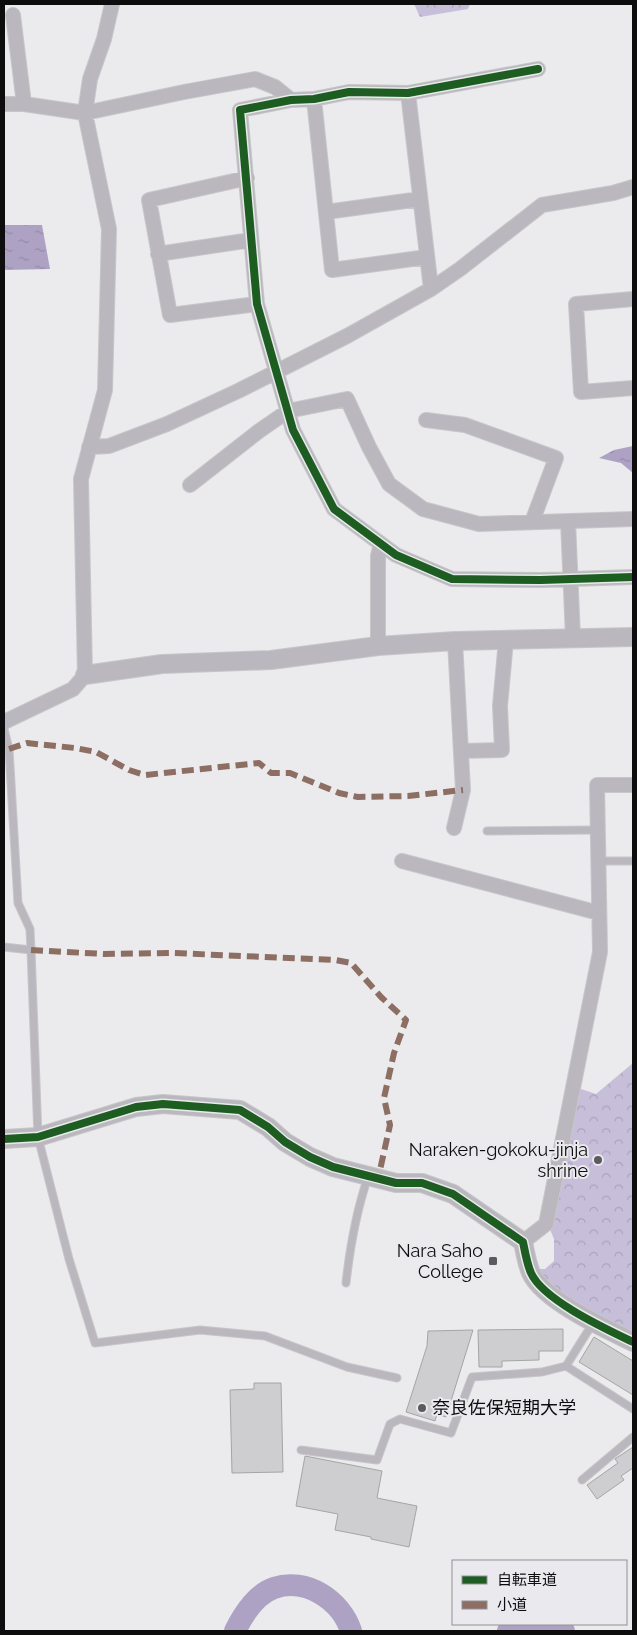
<svg xmlns="http://www.w3.org/2000/svg" width="637" height="1635" viewBox="0 0 637 1635" font-family="Raleway,'Noto Sans JP',sans-serif">
<defs>
<pattern id="forest-crowns" width="20" height="18" patternUnits="userSpaceOnUse" patternTransform="scale(1.25)"><rect width="20" height="18" fill="#c7bfda"/><path d="M2 6a3 3 0 1 1 6 0M12 15a3 3 0 1 1 6 0" fill="none" stroke="#aaa3ba"/></pattern>
<pattern id="water-ripples" width="26" height="14" patternUnits="userSpaceOnUse" patternTransform="scale(1.25)"><rect width="26" height="14" fill="#ada2c3"/><path d="M2 4q2-2 4 0t4 0M15 11q2-2 4 0t4 0" fill="none" stroke="#948aa6"/></pattern>
</defs>
<rect width="100%" height="100%" fill="#ebeaec"/>
<path fill="url(#forest-crowns)" d="M 414,4 L 470,4 L 468,9 L 420,17 Z
M 633,1063 L 633,1333 L 544,1287 L 534,1269 L 545,1269 L 554,1261 L 554,1239 L 549,1227 L 578,1088 L 596,1094 Z"/>
<path fill="url(#water-ripples)" d="M 4,225 L 42,225 L 50,269 L 4,270 Z
M 633,446 L 633,473 L 621,463 L 599,458 L 614,450 Z"/>
<g fill="none" stroke-linecap="round" stroke-linejoin="round">
<path stroke="#ada2c3" stroke-width="22" d="M 235,1631 C 243,1615 256,1594 274,1588 C 306,1577 341,1600 351,1631
M 508,1631 C 528,1621 543,1625 564,1631"/>
</g>
<path fill="#cecdcf" stroke="#a5a5a6" d="M 563,1329 L 563,1351 L 539,1351 L 539,1360 L 502,1361 L 502,1367 L 479,1367 L 478,1330 Z
M 473,1330 L 446,1417 L 437,1414 L 435,1421 L 406,1412 L 427,1346 L 428,1331 Z
M 594,1337 L 633,1361 L 633,1395 L 579,1362 Z
M 254,1383 L 281,1383 L 283,1472 L 232,1473 L 230,1390 L 254,1389 Z
M 633,1447 L 633,1468 L 621,1476 L 624,1480 L 597,1499 L 587,1485 L 618,1463 L 615,1459 Z
M 305,1456 L 382,1471 L 377,1498 L 417,1506 L 409,1547 L 371,1539 L 371,1537 L 335,1530 L 338,1514 L 296,1506 Z"/>
<g fill="none" stroke-linecap="round" stroke-linejoin="round">
<defs>
<path id="service" d="M 4,729 L 9,749 L 18,903 L 30,929 L 31,950
M 487,831 L 598,830
M 598,861 L 633,861
M 4,947 L 31,950 L 38,1137 L 69,1259 L 95,1343 L 200,1330 L 265,1336 L 347,1367 L 397,1378
M 346,1283 C 350,1247 356,1212 368,1177
M 566,1366 L 633,1409
M 301,1450 L 377,1460 L 390,1424 L 400,1419 L 451,1433 L 472,1377 L 542,1372 L 566,1366 L 593,1323
M 582,1480 L 633,1437"/>
<path id="minor" d="M 112,4 L 104,39 L 90,79 L 85,113 L 184,92 L 255,79 L 275,87 L 291,100
M 13,15 L 24,104
M 538,69 L 408,93 L 349,92 L 314,99 L 291,100 L 240,110 L 257,304 L 293,430 L 334,509 L 396,555 L 452,579 L 541,580 L 633,577
M 408,93 L 431,289
M 314,99 L 332,270 L 427,257
M 4,104 L 24,104 L 85,113 L 109,229 L 105,390 L 81,479 L 85,675 L 73,689 L 4,722
M 247,178 L 149,200 L 170,315 L 257,304
M 326,212 L 420,199
M 158,254 L 251,240
M 633,299 L 576,304 L 581,392 L 633,388
M 426,420 L 465,425 L 556,458 L 532,522
M 89,447 L 109,446 L 167,424 L 238,391 L 347,336 L 431,289 L 460,269 L 542,205 L 613,193 L 633,187
M 190,485 L 259,431 L 288,411 L 347,399 L 369,447 L 389,484 L 423,509 L 479,524 L 633,519
M 568,521 L 573,638
M 378,646 L 378,556 L 381,544
M 461,751 L 502,750 L 500,706 L 506,640
M 454,828 L 463,790 L 455,641
M 402,861 L 599,913
M 523,1242 L 546,1224 L 600,952 L 597,785 L 633,785"/>
<path id="tertiary" d="M 85,675 L 162,664 L 271,660 L 378,646 L 455,641 L 633,637
M 4,1139 L 38,1137 L 136,1107 L 163,1104 L 240,1110 L 268,1127 L 285,1142 L 310,1157 L 333,1167 L 396,1183 L 422,1183 L 453,1194 L 523,1242 C 525,1252 527,1264 531,1273 C 543,1300 606,1329 633,1342"/>
</defs>
<use href="#service" stroke="#c7c7c8" stroke-width="9"/>
<use href="#minor" stroke="#c7c7c8" stroke-width="16"/>
<use href="#tertiary" stroke="#c7c7c8" stroke-width="20"/>
<use href="#service" stroke="#bab7be" stroke-width="7"/>
<use href="#minor" stroke="#bab7be" stroke-width="14"/>
<use href="#tertiary" stroke="#bab7be" stroke-width="18"/>
<path stroke="#8d6e63" stroke-width="6" stroke-dasharray="12 6" stroke-linecap="butt" d="M 9,749 L 27,743 L 75,748 L 96,752 L 129,770 L 145,775 L 259,763 L 271,773 L 290,773 L 339,793 L 358,797 L 408,796 L 463,790
M 31,950 L 104,954 L 173,953 L 335,960 L 351,963 L 381,997 L 406,1020 L 394,1053 L 384,1098 L 390,1125 L 378,1179"/>
<defs>
<path id="cycleway" d="M 538,69 L 408,93 L 349,92 L 314,99 L 291,100 L 240,110 L 257,304 L 293,430 L 334,509 L 396,555 L 452,579 L 541,580 L 633,577
M 4,1139 L 38,1137 L 136,1107 L 163,1104 L 240,1110 L 268,1127 L 285,1142 L 310,1157 L 333,1167 L 396,1183 L 422,1183 L 453,1194 L 523,1242 C 525,1252 527,1264 531,1273 C 543,1300 606,1329 633,1342"/>
</defs>
<use href="#cycleway" stroke="#eae9ed" stroke-width="11"/>
<use href="#cycleway" stroke="#1b5e20" stroke-width="8"/>
</g>
<g fill="#5b5a5c" stroke="#eae9ed" stroke-width="2">
<circle cx="598" cy="1160" r="5"/>
<rect x="488" y="1256" width="10" height="10" rx="2.5"/>
<circle cx="422" cy="1408" r="5"/>
</g>
<g text-anchor="middle" stroke-width="4" stroke-linejoin="round" paint-order="stroke">
<g font-size="18" fill="#0d0d0e" stroke="#eae9ed" text-anchor="end">
<text x="588" y="1156">Naraken-gokoku-jinja<tspan x="588" dy="21">shrine</tspan></text>
<text x="483" y="1257">Nara Saho<tspan x="483" dy="21">College</tspan></text>
<text x="432" y="1414" text-anchor="start">奈良佐保短期大学</text>
</g>
</g>
<rect width="637" height="1635" fill="none" stroke="#0d0d0e" stroke-width="10"/>
<rect x="452" y="1560" width="175" height="65" fill="#eae9ed" stroke="#929194"/>
<rect x="462" y="1576" width="25" height="8" fill="#1b5e20" stroke="#929194"/>
<text x="497" y="1585" font-size="15" fill="#0d0d0e">自転車道</text>
<rect x="462" y="1601" width="25" height="8" fill="#8d6e63" stroke="#929194"/>
<text x="497" y="1610" font-size="15" fill="#0d0d0e">小道</text>
</svg>
